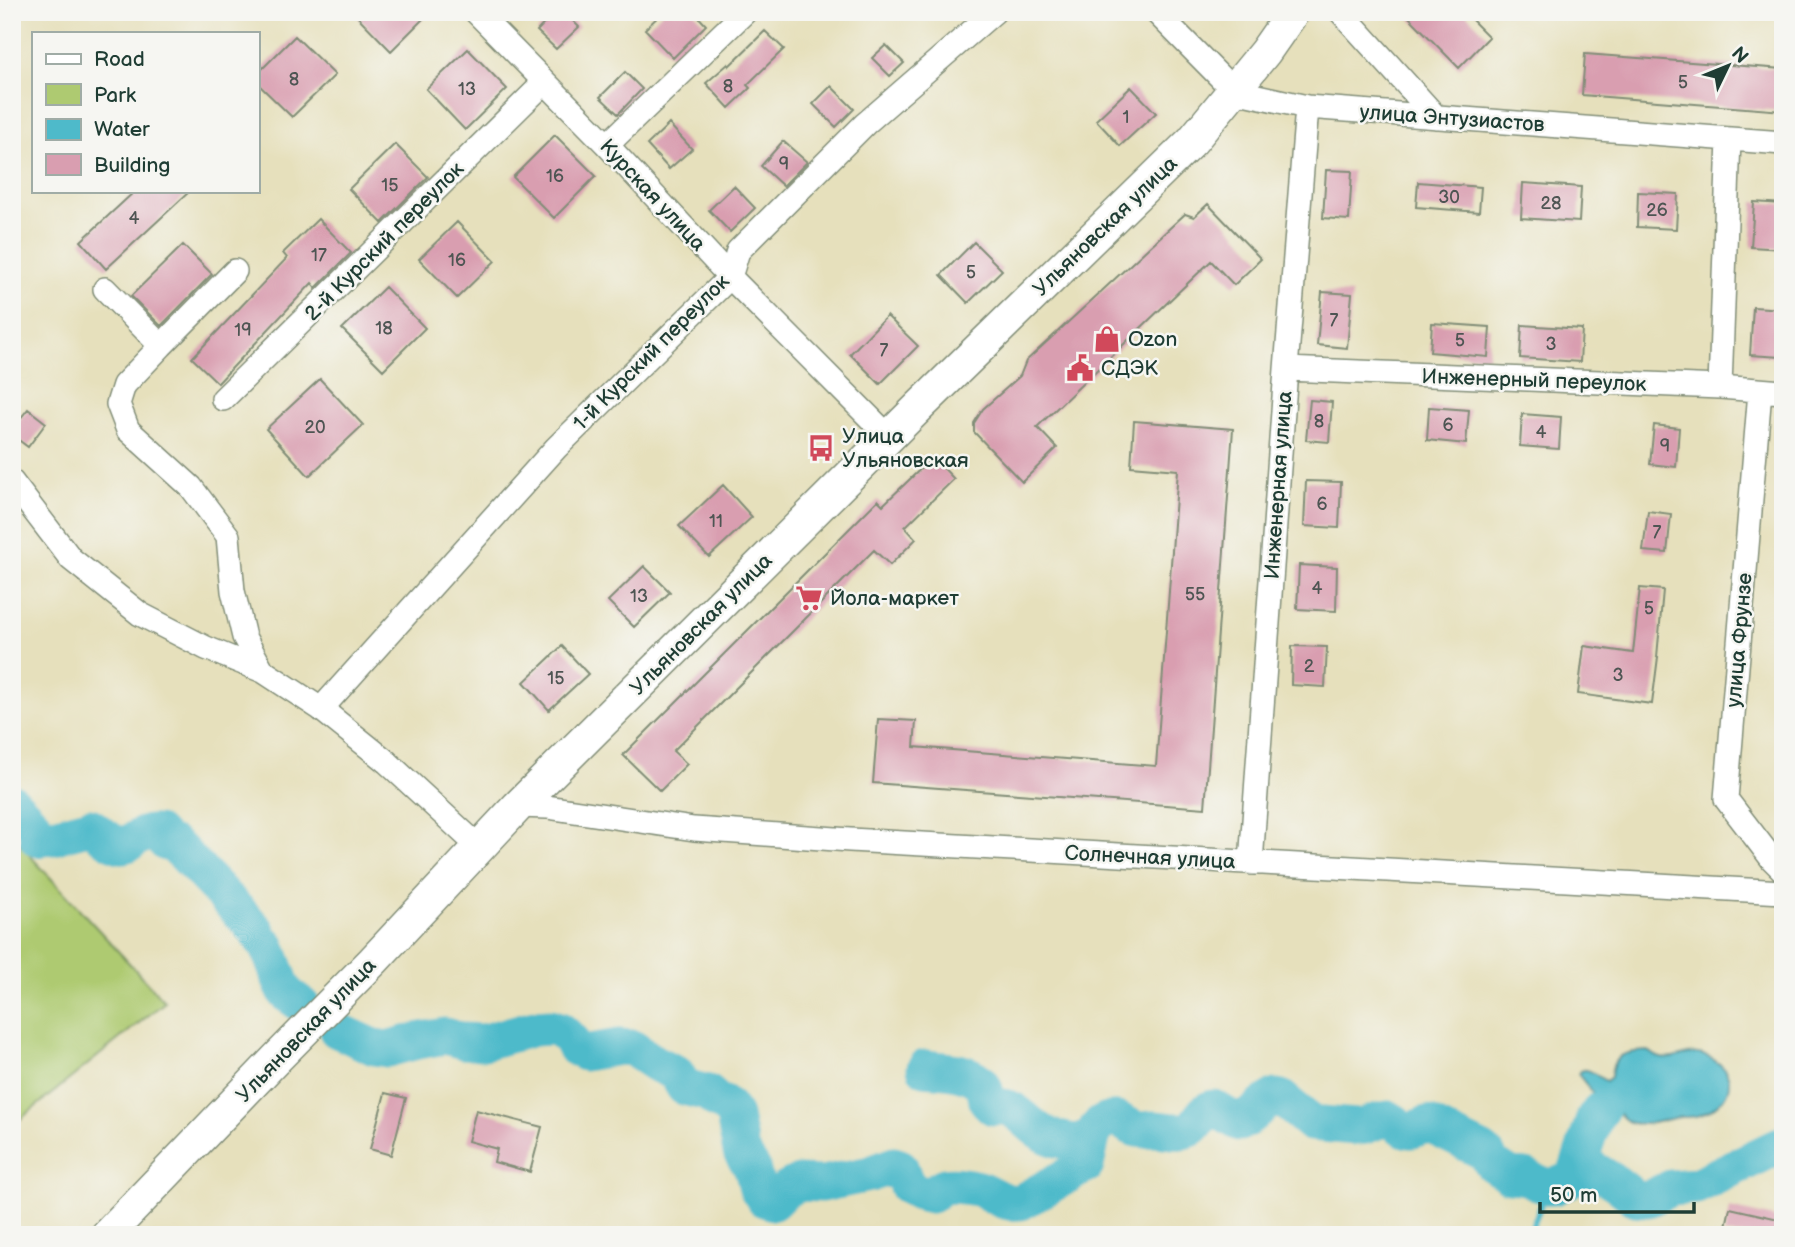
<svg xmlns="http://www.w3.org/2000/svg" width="1795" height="1247" viewBox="0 0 1795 1247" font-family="'Balsamiq Sans',sans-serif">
<rect width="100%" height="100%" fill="#f6f6f2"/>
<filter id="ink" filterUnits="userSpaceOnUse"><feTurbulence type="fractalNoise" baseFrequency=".0143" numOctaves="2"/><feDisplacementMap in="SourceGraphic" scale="14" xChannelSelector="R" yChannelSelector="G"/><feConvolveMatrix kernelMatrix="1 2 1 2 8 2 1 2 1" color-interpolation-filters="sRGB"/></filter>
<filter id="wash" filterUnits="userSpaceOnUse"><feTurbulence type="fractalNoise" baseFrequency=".00686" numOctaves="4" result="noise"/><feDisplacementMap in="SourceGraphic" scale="28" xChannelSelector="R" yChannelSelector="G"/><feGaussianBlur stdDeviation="1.57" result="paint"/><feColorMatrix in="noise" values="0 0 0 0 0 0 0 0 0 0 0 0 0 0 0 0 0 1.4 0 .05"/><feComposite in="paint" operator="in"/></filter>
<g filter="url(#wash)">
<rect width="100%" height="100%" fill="#e6e0bc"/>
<path fill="#aeca71" stroke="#668452" stroke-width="2" d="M 12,836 L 165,1002 L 12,1126 Z"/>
<path fill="#4ebaca" stroke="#367c7f" stroke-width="2" d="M 1647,1051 C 1652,1053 1656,1057 1661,1058 C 1678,1062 1688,1047 1708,1057 C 1745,1074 1728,1107 1696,1116 C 1691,1117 1685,1117 1680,1117 C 1665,1119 1647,1127 1632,1123 C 1617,1119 1619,1102 1601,1109 L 1598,1106 L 1596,1097 L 1578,1074 C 1586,1063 1597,1077 1606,1081 L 1611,1077 C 1612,1053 1627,1052 1647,1051 Z"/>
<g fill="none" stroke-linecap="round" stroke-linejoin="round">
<path stroke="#4ebaca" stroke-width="6" d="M 1529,1235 L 1541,1205 L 1554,1187"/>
<path stroke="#4ebaca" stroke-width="37" d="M 12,802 L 36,827 L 38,839 L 47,834 L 54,837 C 66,831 77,831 90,826 C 99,832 109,842 120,845 C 130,848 139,830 157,833 L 166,843 L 173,845 L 183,853 L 257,931 L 261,939 L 267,945 L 282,985 L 287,994 L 301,1004
M 337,1030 L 374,1047 L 387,1049 L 417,1041 L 445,1036 L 463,1041 L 484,1042 L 534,1028 L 551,1027 L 560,1030 L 570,1039 L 574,1047 L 584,1053 L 619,1047 L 632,1048 L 656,1064 L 676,1073 L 684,1087 L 708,1093 L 717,1101 L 726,1105 L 734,1116 L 741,1152 L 752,1168 L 757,1188 L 764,1199 L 773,1202 L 784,1191 L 799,1183 L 822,1184 L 870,1174 L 894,1165 L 900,1167 L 907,1186 L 918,1192 L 931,1195 C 935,1192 940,1187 945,1186 C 953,1184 977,1187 984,1191 C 999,1198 1004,1204 1021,1202 L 1086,1165 L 1092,1137
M 925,1068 C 943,1070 971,1070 983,1085 C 986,1090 986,1096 987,1101 L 993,1107 C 1014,1105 1019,1115 1034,1127 C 1044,1135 1056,1140 1069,1141 C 1099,1146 1088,1127 1108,1121 C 1120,1116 1126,1127 1137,1129 C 1143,1131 1147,1129 1153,1129 C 1165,1129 1179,1134 1190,1129 C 1201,1123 1199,1111 1214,1108 L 1239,1123 C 1253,1118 1261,1103 1276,1097 L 1281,1098 L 1311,1123 L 1356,1127 L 1365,1126 L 1378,1121 L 1389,1119 C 1398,1123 1406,1134 1416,1129 C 1420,1127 1423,1125 1427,1124 L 1482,1151 L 1487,1155 L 1492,1164 L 1509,1175 L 1526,1177 L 1548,1187 L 1554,1187 L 1569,1180 L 1576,1173 L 1594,1119 L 1601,1109
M 1578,1169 L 1593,1169 L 1616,1183 L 1635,1198 L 1648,1199 L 1671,1188 L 1696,1186 L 1783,1144"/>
</g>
<g id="blocks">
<path fill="#d99eb0" d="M 353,12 L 430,12 L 391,51 Z
M 555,12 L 564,12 L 579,27 L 556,49 L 537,31 Z
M 663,12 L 694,12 L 706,25 L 673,58 L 645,29 Z
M 1404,12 L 1464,12 L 1489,37 L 1459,68 Z
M 765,31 L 784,49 L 747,85 L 750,88 L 729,108 L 706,83 L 728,64 L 729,66 Z
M 295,36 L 335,75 L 292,117 L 257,83 L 257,74 Z
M 886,45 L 904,63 L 890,76 L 872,58 Z
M 468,49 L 507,89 L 465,130 L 426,89 Z
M 1585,54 L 1783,69 L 1783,111 L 1582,95 Z
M 625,72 L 642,89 L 618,114 L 600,97 Z
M 831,86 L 854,109 L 836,127 L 813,104 Z
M 1131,87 L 1156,113 L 1120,146 L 1096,120 Z
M 669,124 L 692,149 L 669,169 L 647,145 Z
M 555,135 L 596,176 L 554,218 L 513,177 Z
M 783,141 L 807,162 L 783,186 L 761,166 Z
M 395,144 L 428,177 L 382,223 L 349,189 Z
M 1326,170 L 1352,171 L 1349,220 L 1323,218 Z
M 1418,182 L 1481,187 L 1479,212 L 1416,207 Z
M 1523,183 L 1581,187 L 1579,222 L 1521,218 Z
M 734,186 L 755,208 L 730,232 L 709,210 Z
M 135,191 L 190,191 L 106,269 L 81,241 Z
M 1638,192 L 1678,194 L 1676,229 L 1637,227 Z
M 1754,202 L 1783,204 L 1783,249 L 1751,247 Z
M 1208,204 L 1261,259 L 1234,285 L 1211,261 L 1037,427 L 1057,448 L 1022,482 L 974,432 L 974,423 L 983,409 L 1020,376 L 1026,361 L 1185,214 L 1194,217 Z
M 318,219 L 351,253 L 316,288 L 312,283 L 218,383 L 192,358 L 287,258 L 283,253 Z
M 457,222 L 495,261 L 457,298 L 419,259 Z
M 974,242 L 1002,270 L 968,303 L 941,275 Z
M 183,245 L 212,274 L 161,326 L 131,296 Z
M 385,287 L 425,328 L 383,370 L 342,329 Z
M 1322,292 L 1352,294 L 1347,348 L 1317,345 Z
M 1753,307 L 1783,309 L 1781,357 L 1750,355 Z
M 887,316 L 918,346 L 880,384 L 850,354 Z
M 1432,323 L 1490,327 L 1488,357 L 1430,352 Z
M 1522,325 L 1582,329 L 1580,362 L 1520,358 Z
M 320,379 L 363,425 L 309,476 L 266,429 Z
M 1310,400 L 1332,402 L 1329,442 L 1306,440 Z
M 1429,407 L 1469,410 L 1466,444 L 1427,440 Z
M 28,409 L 46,423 L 28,447 L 12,435 L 12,429 Z
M 1522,414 L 1561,417 L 1559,449 L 1520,446 Z
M 1134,421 L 1233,429 L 1205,808 L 873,783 L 878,719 L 916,721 L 914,747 L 1156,766 L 1178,470 L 1131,466 Z
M 1654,425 L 1679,428 L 1676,467 L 1650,464 Z
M 933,457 L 954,479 L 905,527 L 916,539 L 890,565 L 874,550 L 673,751 L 687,764 L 660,791 L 623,755 L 878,500 L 883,505 Z
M 1306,481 L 1341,482 L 1339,528 L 1304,526 Z
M 723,485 L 752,517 L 709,557 L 679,526 Z
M 1648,511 L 1671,514 L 1667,553 L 1643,551 Z
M 1299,565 L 1337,567 L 1336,611 L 1297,609 Z
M 644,566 L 670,592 L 634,627 L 608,601 Z
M 1640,588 L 1663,590 L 1657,657 L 1658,657 L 1652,704 L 1578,694 L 1584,646 L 1633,653 Z
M 562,646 L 588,674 L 549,710 L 524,682 Z
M 1292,646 L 1327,647 L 1325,687 L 1291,685 Z
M 385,1093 L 406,1098 L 391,1155 L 370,1149 Z
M 476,1110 L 542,1127 L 530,1172 L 494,1162 L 497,1149 L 468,1141 Z
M 1730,1208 L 1783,1220 L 1783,1235 L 1724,1235 Z"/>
</g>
</g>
<g filter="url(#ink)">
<use href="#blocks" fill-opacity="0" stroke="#828e78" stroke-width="2"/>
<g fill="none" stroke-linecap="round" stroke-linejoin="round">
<defs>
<path id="minor" d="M 476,12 L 607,145 L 730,277 L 889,437
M 1156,12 L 1234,91 L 1307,107 L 1783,143
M 1341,12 L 1436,117
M 607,145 L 745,12
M 105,289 L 161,346 L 124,385 L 118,404 L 128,430 L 191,487 L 228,536 L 233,591 L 244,637 L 263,671
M 161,346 L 235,271
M 1286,369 L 1720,387 L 1783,392
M 1720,387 L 1729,139
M 1760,391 L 1726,799 L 1772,859 L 1783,870
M 223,399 L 545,82
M 12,482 L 71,559 L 140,614 L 206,648 L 263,671 L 321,709 L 387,762 L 479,847
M 321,709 L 556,448 L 730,277 L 738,251 L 865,124 L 994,12
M 518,806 L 547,807 L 694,829 L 850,840 L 1783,892
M 1251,863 L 1286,369 L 1307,107"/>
<path id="secondary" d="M 107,1235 L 276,1059 L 373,961 L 518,806 L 920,406 L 1192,141 L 1265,52 L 1293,12"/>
</defs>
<use href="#minor" stroke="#828e78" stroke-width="26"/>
<use href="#secondary" stroke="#828e78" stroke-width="35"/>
<use href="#minor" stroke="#fff" stroke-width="23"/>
<use href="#secondary" stroke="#fff" stroke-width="32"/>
</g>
</g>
<defs>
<symbol id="shop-bare" viewBox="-9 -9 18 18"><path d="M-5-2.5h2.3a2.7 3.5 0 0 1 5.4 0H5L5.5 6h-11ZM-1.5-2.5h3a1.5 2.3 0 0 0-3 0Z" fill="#d1495b" stroke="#f6f6f2" stroke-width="2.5" paint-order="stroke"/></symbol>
<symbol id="civic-bare" viewBox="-9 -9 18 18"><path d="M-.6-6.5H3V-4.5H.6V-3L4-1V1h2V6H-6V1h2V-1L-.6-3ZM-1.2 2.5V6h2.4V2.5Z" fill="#d1495b" stroke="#f6f6f2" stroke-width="2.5" paint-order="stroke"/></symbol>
<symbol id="bus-bare" viewBox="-9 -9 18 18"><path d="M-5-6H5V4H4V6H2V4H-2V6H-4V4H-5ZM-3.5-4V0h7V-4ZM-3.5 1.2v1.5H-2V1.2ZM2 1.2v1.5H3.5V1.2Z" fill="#d1495b" stroke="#f6f6f2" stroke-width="2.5" paint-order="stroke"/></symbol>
<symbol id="supermarket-bare" viewBox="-9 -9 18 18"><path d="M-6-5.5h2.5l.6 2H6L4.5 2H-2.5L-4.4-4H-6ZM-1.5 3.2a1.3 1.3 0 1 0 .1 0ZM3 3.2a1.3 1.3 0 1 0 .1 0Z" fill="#d1495b" stroke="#f6f6f2" stroke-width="2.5" paint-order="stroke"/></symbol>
</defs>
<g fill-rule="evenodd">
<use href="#shop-bare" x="1088" y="320" width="38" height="38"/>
<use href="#civic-bare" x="1061" y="349" width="38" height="38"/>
<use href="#bus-bare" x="802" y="429" width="38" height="38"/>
<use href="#supermarket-bare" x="790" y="579" width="38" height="38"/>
</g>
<g text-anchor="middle" stroke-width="5" stroke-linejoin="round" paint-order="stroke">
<g font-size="18" fill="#4e5553">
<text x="294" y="85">8</text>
<text x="1683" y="88">5</text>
<text x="728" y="92">8</text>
<text x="467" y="95">13</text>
<text x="1126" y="123">1</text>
<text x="784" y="170">9</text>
<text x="555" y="182">16</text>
<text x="390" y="191">15</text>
<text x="1449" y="203">30</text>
<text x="1551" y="209">28</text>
<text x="1657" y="216">26</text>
<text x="134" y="224">4</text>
<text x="319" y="261">17</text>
<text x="457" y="266">16</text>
<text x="971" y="278">5</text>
<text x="1334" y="326">7</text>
<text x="384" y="334">18</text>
<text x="243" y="336">19</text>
<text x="1460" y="346">5</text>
<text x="1551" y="350">3</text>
<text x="884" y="356">7</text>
<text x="1319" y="427">8</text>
<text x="1448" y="431">6</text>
<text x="315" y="433">20</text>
<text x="1541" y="438">4</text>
<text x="1665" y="452">9</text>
<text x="1322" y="510">6</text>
<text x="716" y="527">11</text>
<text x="1657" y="538">7</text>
<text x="1317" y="594">4</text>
<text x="1195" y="600">55</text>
<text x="639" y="602">13</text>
<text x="1649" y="614">5</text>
<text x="1309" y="672">2</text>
<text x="1618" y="681">3</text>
<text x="556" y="684">15</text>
</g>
<g font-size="21" fill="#1f3d34" stroke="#f6f6f2">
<text transform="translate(1452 118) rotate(4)" y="7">улица Энтузиастов</text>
<text transform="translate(653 195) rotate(47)" y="7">Курская улица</text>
<text transform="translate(1105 226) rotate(-44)" y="7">Ульяновская улица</text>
<text transform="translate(384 241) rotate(-45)" y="7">2-й Курский переулок</text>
<text transform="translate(651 352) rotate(-45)" y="7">1-й Курский переулок</text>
<text transform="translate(1534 380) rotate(2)" y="7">Инженерный переулок</text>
<text transform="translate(1278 485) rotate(-86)" y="7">Инженерная улица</text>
<text transform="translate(701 624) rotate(-45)" y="7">Ульяновская улица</text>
<text transform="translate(1739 640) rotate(-85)" y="7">улица Фрунзе</text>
<text transform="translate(1150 857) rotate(3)" y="7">Солнечная улица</text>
<text transform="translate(306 1030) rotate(-46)" y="7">Ульяновская улица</text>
</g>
<g font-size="21" fill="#1f3d34" stroke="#f6f6f2" text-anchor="start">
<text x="1128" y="346">Ozon</text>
<text x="1101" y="375">СДЭК</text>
<text x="842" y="443">Улица<tspan x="842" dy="24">Ульяновская</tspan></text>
<text x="830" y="605">Йола-маркет</text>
</g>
</g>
<rect width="1795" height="1247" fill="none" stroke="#f6f6f2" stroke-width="42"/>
<rect x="32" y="32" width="228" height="161" fill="#f6f6f2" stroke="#a0aca6" stroke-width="2"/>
<rect x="46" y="54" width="35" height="10" fill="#ffffff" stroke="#a0aca6" stroke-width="2"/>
<text x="94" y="66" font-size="21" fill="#1f3d34">Road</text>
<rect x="46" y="84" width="35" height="21" fill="#aeca71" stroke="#a0aca6" stroke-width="2"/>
<text x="94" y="102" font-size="21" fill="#1f3d34">Park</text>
<rect x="46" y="119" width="35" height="21" fill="#4ebaca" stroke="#a0aca6" stroke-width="2"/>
<text x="94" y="136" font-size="21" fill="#1f3d34">Water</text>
<rect x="46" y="154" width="35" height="21" fill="#d99eb0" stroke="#a0aca6" stroke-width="2"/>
<text x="94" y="172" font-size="21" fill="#1f3d34">Building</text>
<g transform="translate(1728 66) rotate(47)" stroke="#f6f6f2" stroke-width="5" paint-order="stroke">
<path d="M0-5L12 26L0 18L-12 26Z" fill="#1f3d34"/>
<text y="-10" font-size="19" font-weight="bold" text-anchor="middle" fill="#1f3d34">N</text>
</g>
<path d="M1540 1202v10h154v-10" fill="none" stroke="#1f3d34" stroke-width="3.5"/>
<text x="1550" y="1202" font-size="21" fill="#1f3d34" stroke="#f6f6f2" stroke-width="5" paint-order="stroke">50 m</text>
</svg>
